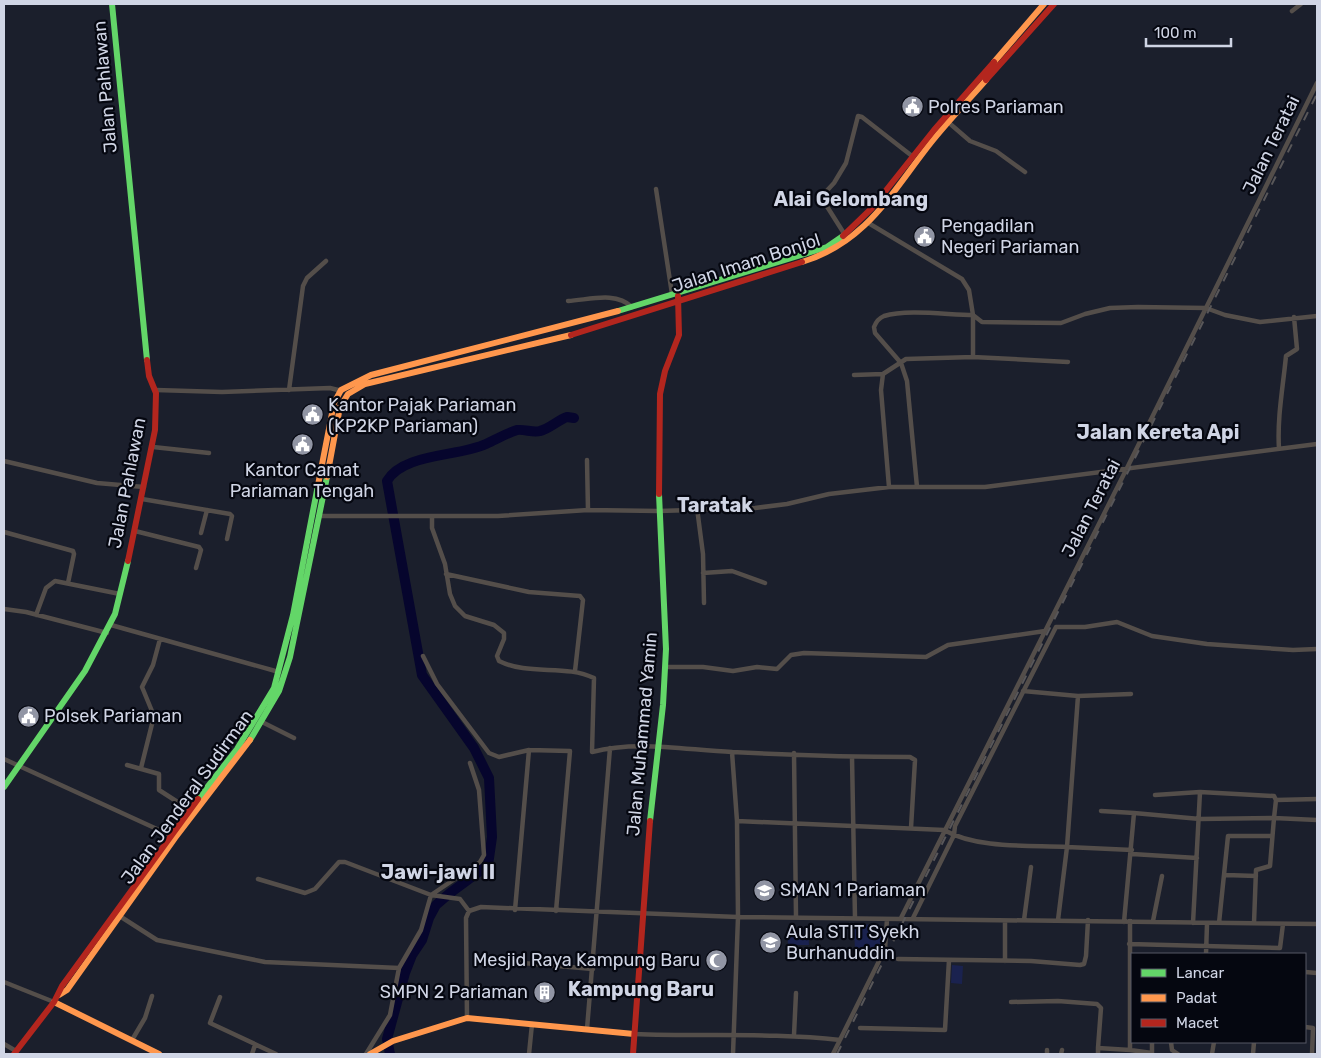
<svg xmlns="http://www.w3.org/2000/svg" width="1321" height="1058" viewBox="0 0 1321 1058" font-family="Rubik,sans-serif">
<rect width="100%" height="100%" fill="#1b1f2c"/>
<path fill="#1a224f" d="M 854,924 L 879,925 L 883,938 L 878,954 L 855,953 Z
M 787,929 L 808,929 L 809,945 L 788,945 Z
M 952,965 L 963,966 L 962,984 L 951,983 Z"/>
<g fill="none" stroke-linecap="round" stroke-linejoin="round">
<path stroke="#06052d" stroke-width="10" d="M 390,1054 L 387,1039 L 405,973 L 412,955 L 422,940 L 429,918 L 436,905 L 450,893 L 488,865 L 492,837 L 489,778 L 474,748 L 422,675 L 387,481 C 403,453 458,457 486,444 C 497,439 505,434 517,430 C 525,429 533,433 540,431 C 549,429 558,420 567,417 L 574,418"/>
<path stroke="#544e4a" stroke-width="4.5" d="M 1292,11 L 1301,4
M 948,122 L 970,141 L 996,151 L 1025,172
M 656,189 L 672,294
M 870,224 L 962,279 L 969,290 L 973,315 L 982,322 L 1061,323 L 1085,314 L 1110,308 L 1138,307 L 1206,308 L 1225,315 L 1260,322 L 1317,316
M 845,235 L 821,197 L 834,183 L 846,163 L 858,116 L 862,117 L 912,156
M 568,301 C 589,300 615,291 632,307
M 854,375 L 883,374
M 156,390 L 222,392 L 330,388 L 342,391
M 289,390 L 303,286 L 307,278 L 326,261
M 153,447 L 209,453
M 1279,449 C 1277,418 1283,387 1286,356 L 1297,349 L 1294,317
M 587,460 L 588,510
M 4,461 L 97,483 L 144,487
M 889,487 L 881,390 L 883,374 L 906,359 L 973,357 L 1068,362
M 917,487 L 907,381 L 901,363 L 875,333 L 874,327 C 876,322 879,318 884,316 C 907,309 949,315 973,315 L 973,357
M 142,499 L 230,514 L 232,516 L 227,539
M 697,508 L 703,554 L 704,603
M 319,516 L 498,516 L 588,510 L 659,511 L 755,508 L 787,504 L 829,494 L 889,487 L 985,487 L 1317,444
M 432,516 L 432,528 L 445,564 L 450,594 L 455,606 L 465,616 L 494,625 L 504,633 L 504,639 L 497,656 L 499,661 C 529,676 565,664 594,678 L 592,752 C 637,740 686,750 732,752 C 791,755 851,757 910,757 L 915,760 L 911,828
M 135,531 L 199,547 L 201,550 L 196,568
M 4,532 L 73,551 L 74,554 L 68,583
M 201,533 L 207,510
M 703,573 L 732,571 L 765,583
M 446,574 L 529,592 L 580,596 L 583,600 L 575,671
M 4,609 L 26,612 L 107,633
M 36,615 L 46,588 L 55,581 L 120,594
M 111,625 L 279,672
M 423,656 L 437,684 L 489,753 L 499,757 L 529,750
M 665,667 L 703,667 L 733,671 L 757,667 L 777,669 L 791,655 L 804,653 L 926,657 L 948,645 L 1045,631
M 1023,691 L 1078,696 L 1131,694
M 1078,696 L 1067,847 L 1132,850
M 262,722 L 294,738
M 732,752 L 737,821 L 738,917 L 733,1054
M 794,753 L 796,916
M 852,757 L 855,918
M 4,759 L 170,835
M 127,765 L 159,774 L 159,790 L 190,810
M 141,768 L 154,716 L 142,687 L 153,665 L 160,639
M 1155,795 L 1200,792 L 1274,796 L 1276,800 L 1317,799
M 1101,811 L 1134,813
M 737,821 L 944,830 C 977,849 1030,845 1067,847 L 1058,920
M 1132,854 L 1197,858
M 1226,875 L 1256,876
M 258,879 L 305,893 L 315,889 L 339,862 L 345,862 L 431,895 L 460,899 L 469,911
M 515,910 L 529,750 L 570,751 L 556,911
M 118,915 L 157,940 L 265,962 L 399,968
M 901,918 L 1127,468 L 1317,83
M 913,918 L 954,835 L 955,826 L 1056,627 L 1085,627 L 1117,622 L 1152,636 L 1207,644 L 1293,650 L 1317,649
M 1024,920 L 1031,867
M 1005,921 L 1005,961
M 1153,921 L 1162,876
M 1124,922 L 1134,813 L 1200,819 L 1274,818 L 1276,800
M 1193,923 L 1200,792
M 1219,923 L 1228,836 L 1272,836
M 1254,923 L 1256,870 L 1270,866 L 1274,818 L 1317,820
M 1129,944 L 1280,948 L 1283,924
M 1206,954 L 1207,924
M 898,959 L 1031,961 L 1080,965 L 1084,964 L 1086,956 L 1088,920
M 511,962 L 593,969
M 1305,972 L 1317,973
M 4,982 L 54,1002
M 220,997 L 210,1023 L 276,1054
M 1011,1002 L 1058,1001 L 1097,1004 L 1101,1008 L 1098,1048
M 467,1018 L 466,918 L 469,911 L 481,907 L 738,917 L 1317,924
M 1305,1027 L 1313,1028 L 1312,1054
M 860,1028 L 945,1030 L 949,960
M 587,1029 L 610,748
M 634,1034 C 703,1037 772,1032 840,1040
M 794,1035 L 796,993
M 132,1040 L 145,1018 L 152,996
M 1171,1042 L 1172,1050 L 1178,1054
M 4,1044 L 16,1051
M 1130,1050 L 1152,1053 L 1152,1042
M 252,1054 L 255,1045
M 366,1054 L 390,1015 L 399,968 L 421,930 L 431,895 L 480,862 L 484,855 L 479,790 L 470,763
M 529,1054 L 532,1024
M 833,1054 L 885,949 L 887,919
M 1047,1054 L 1047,1050
M 1061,1054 L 1062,1050
M 1098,1054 L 1098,1048 L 1130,1050 L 1130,921
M 1212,1054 L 1214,1042
M 1253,1054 L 1254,1042"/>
<path stroke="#63d668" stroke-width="6" d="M 112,4 L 147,360
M 618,311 L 827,247 L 843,236
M 250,740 L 279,691 L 290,657 L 327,477
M 4,787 L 85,671 L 115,614 L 128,561
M 198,799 L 237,749 L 274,688 L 293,615 L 318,485
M 650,821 L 663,705 L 666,649 L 659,494"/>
<path stroke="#ff974d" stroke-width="6" d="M 994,62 L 1044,4
M 802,262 C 864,243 889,197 926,149 C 944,125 966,103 986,80
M 327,477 L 340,407 L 348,394 L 365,384 L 571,335
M 318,485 L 334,403 L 341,390 L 371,375 L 618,311
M 59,995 L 67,990 L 175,838 L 250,740
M 54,1002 L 159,1054
M 370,1054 L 393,1041 L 467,1018 L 634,1034"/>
<path stroke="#b3261e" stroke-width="6" d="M 986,80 L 1054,4
M 843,236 L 872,208 L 934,130 L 994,62
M 571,335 L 802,262
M 659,494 L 660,394 L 665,371 L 679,335 L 678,296
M 128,561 L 155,430 L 156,393 L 149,376 L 147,360
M 14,1054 L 54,1002 L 62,986 L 198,799
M 633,1054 L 650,821"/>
<path stroke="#595759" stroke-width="2" stroke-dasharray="9 9" stroke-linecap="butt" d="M 837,1054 L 1317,94"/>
</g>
<defs>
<symbol id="civic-disc" viewBox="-11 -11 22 22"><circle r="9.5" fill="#9195a4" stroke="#050710"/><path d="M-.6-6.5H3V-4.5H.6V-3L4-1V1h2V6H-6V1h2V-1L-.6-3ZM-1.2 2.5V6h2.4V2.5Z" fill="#fff"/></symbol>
<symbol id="school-disc" viewBox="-11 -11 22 22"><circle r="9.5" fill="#9195a4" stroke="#050710"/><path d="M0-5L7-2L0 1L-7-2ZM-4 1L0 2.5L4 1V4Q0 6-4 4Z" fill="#fff"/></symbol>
<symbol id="university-disc" viewBox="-11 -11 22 22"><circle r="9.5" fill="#9195a4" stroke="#050710"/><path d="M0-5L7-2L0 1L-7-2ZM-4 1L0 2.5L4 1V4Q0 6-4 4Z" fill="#fff"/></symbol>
<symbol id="mosque-disc" viewBox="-11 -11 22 22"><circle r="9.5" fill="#9195a4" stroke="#050710"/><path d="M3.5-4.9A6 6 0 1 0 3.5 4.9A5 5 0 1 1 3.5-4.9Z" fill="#fff"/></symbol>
<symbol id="building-disc" viewBox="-11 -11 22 22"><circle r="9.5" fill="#9195a4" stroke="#050710"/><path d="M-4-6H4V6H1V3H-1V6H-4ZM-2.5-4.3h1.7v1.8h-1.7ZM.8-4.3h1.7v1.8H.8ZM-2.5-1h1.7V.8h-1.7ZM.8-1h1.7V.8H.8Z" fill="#fff"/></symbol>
</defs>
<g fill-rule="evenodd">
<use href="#civic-disc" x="900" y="94" width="25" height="25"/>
<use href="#civic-disc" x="912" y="224" width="25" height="25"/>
<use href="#civic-disc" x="300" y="402" width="25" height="25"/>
<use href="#civic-disc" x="290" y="432" width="25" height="25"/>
<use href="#civic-disc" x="16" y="704" width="25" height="25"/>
<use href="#school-disc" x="752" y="878" width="25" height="25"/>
<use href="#university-disc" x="758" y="930" width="25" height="25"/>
<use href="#mosque-disc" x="704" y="948" width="25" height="25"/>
<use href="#building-disc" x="532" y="980" width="25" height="25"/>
</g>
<g text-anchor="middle" stroke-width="4.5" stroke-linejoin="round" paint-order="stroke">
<g font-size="18" fill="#d0d5e5" stroke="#050710">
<text transform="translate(105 87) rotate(-95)" y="6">Jalan Pahlawan</text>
<text transform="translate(1271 145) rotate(-64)" y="6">Jalan Teratai</text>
<text transform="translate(746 263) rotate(-18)" y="6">Jalan Imam Bonjol</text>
<text transform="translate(127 483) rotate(-79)" y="6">Jalan Pahlawan</text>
<text transform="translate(1091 508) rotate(-63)" y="6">Jalan Teratai</text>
<text transform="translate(642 734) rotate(-85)" y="6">Jalan Muhammad Yamin</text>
<text transform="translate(187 797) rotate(-54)" y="6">Jalan Jenderal Sudirman</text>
</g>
<g font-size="18" fill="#d0d5e5" stroke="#050710" text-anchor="start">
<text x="928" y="113">Polres Pariaman</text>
<text x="941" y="232">Pengadilan<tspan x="941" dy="21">Negeri Pariaman</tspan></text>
<text x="328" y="411">Kantor Pajak Pariaman<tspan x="328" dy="21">(KP2KP Pariaman)</tspan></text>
<text x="302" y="476" text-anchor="middle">Kantor Camat<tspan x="302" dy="21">Pariaman Tengah</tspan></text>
<text x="44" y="722">Polsek Pariaman</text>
<text x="780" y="896">SMAN 1 Pariaman</text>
<text x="786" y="938">Aula STIT Syekh<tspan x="786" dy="21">Burhanuddin</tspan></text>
<text x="700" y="966" text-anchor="end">Mesjid Raya Kampung Baru</text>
<text x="528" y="998" text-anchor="end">SMPN 2 Pariaman</text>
</g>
<g font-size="20" font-weight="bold" fill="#d0d5e5" stroke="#050710">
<text x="851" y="206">Alai Gelombang</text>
<text x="1158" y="439">Jalan Kereta Api</text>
<text x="715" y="512">Taratak</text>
<text x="438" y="879">Jawi-jawi II</text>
<text x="641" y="996">Kampung Baru</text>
</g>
</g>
<rect width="1321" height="1058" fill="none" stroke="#d0d5e5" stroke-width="10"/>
<rect x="1131" y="953" width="175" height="90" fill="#050710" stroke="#565965"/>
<rect x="1141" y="969" width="25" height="8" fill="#63d668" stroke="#565965"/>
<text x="1176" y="978" font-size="15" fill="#d0d5e5">Lancar</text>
<rect x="1141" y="994" width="25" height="8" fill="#ff974d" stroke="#565965"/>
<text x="1176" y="1003" font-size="15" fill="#d0d5e5">Padat</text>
<rect x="1141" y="1019" width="25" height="8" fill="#b3261e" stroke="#565965"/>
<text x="1176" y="1028" font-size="15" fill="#d0d5e5">Macet</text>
<path d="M1146 38v8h85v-8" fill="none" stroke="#d0d5e5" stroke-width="2.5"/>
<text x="1154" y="38" font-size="15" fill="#d0d5e5" stroke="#050710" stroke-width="4" paint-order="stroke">100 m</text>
</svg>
